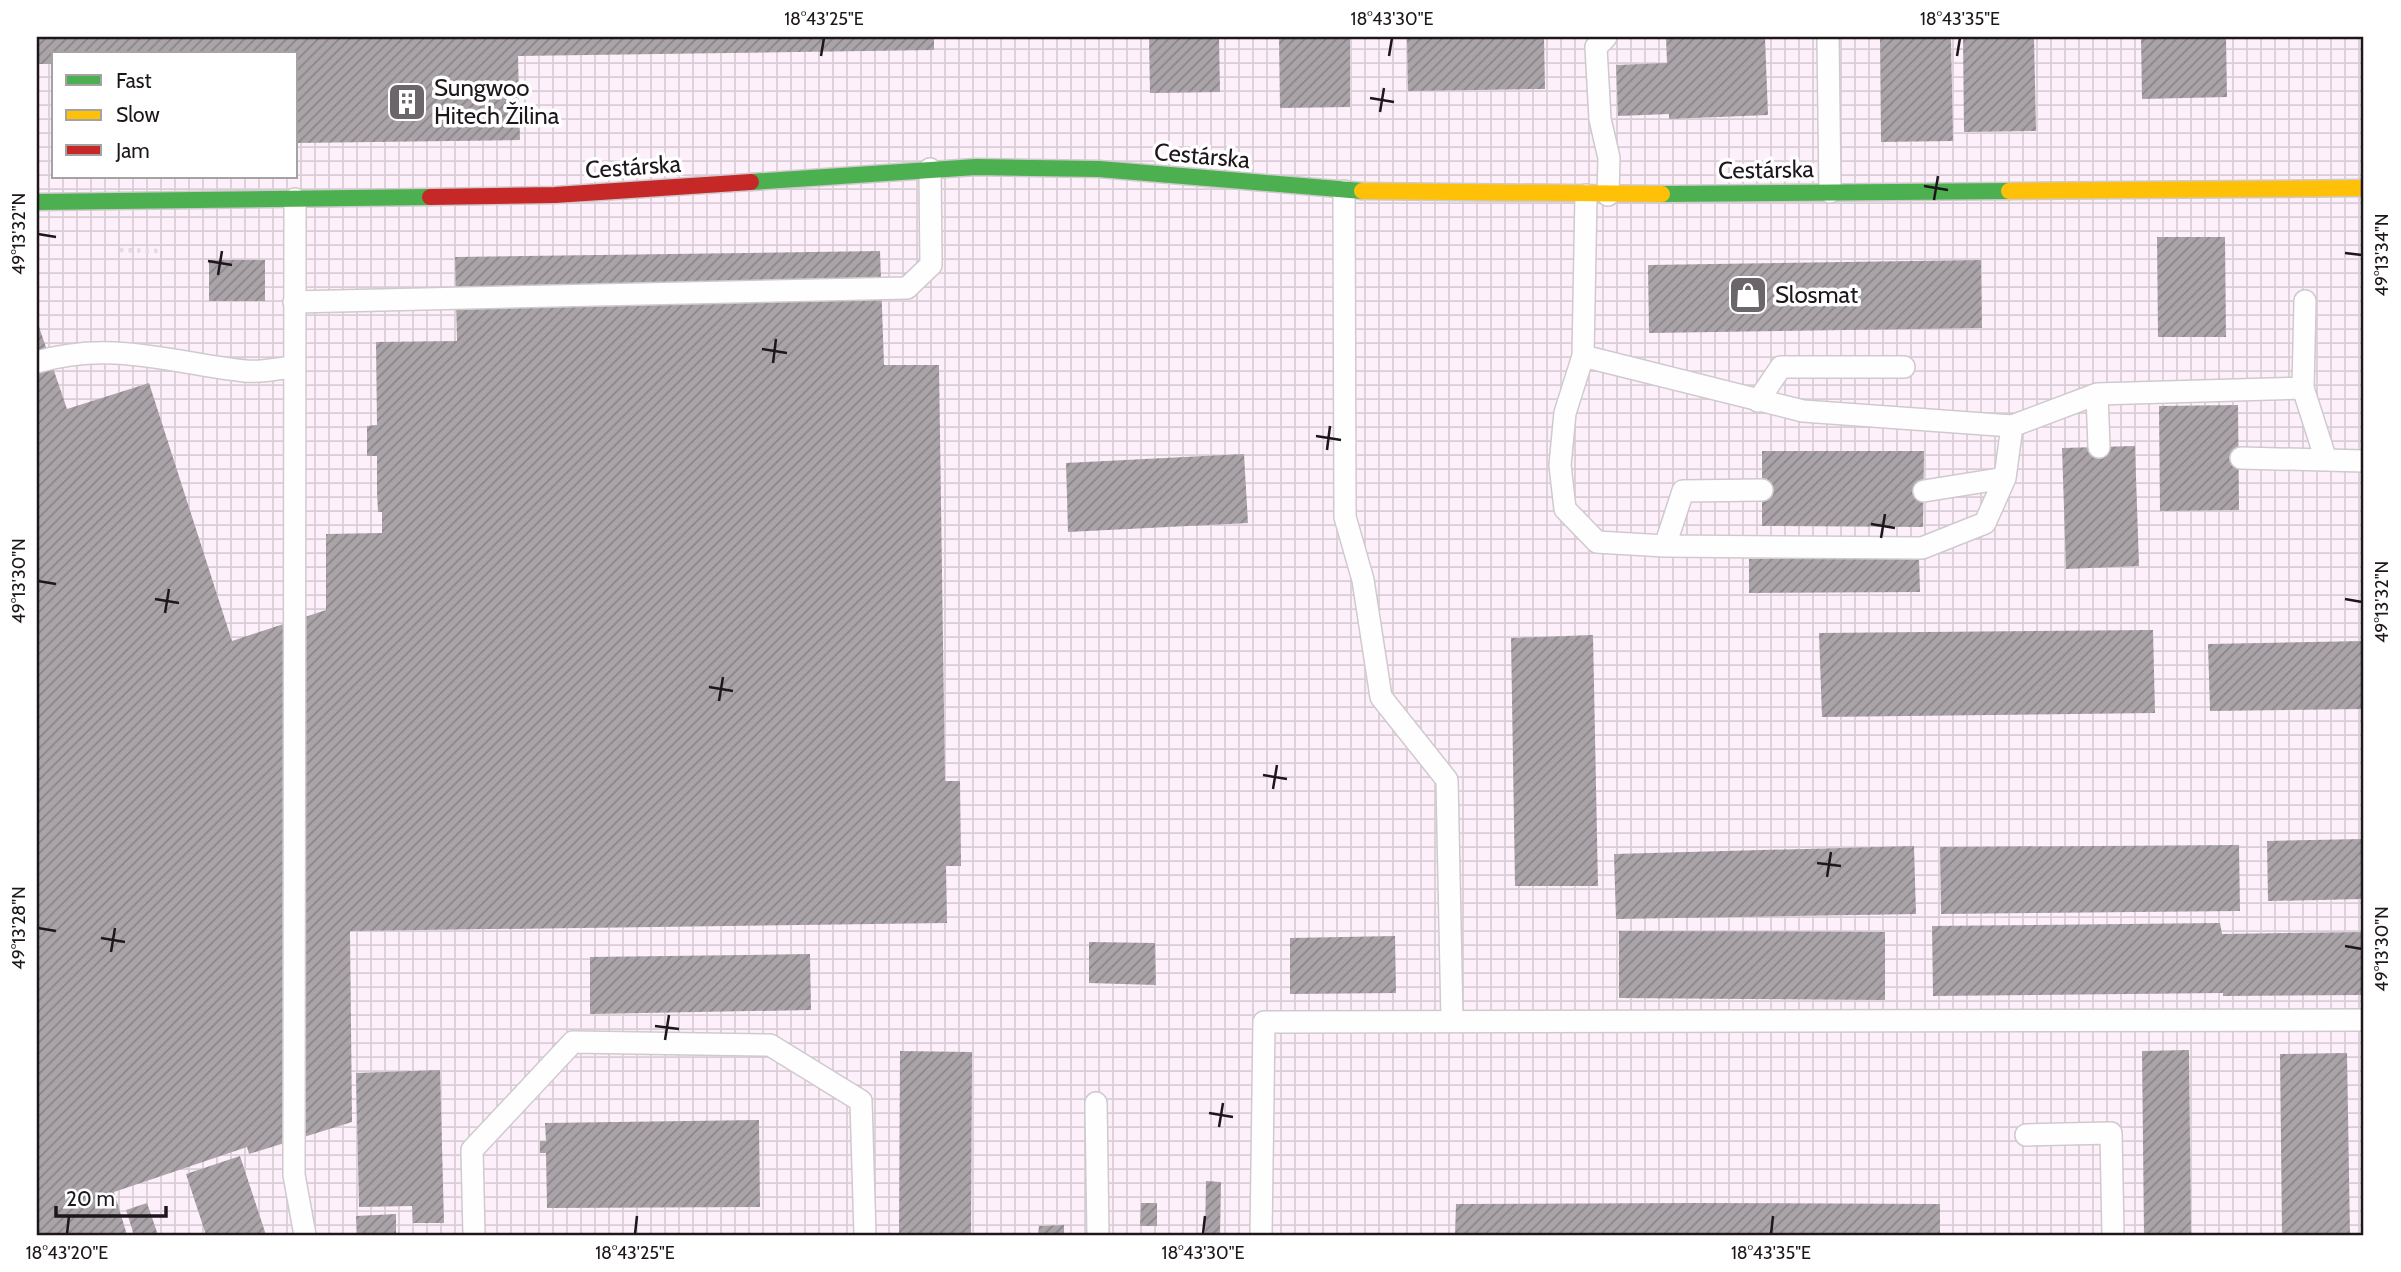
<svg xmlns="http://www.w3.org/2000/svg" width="2401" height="1272" viewBox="0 0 2401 1272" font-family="Cabin,sans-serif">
<defs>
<pattern id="industrial-grid" width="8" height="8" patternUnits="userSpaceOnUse" patternTransform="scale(1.75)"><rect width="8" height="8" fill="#fef0fa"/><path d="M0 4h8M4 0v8" fill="none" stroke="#d9cdd6"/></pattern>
<pattern id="building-hatch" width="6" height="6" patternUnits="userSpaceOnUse" patternTransform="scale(1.75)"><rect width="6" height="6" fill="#aaa4a9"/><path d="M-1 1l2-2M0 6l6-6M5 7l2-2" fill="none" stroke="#8a8589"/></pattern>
</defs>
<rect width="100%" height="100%" fill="#fdf9fc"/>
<path fill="url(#industrial-grid)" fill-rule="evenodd" d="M 37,37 L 2364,37 L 2364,1235 L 37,1235 ZM 54,54 L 296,54 L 296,177 L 54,177 Z"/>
<path fill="url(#building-hatch)" d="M 37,37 L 934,37 L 934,50 L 518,56 L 520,140 L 296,143 L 296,54 L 54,54 L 54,64 L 37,64 Z
M 1149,37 L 1219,37 L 1220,92 L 1150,93 Z
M 1279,37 L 1350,37 L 1350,107 L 1280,108 Z
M 1407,37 L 1544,37 L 1545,89 L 1408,91 Z
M 1666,37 L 1765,37 L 1768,115 L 1669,119 L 1669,114 L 1618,116 L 1616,65 L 1667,63 Z
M 1880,37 L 1951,37 L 1953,141 L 1881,142 Z
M 1963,37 L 2034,37 L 2036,131 L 1964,132 Z
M 2141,37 L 2226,37 L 2227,97 L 2142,99 Z
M 2157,237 L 2225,237 L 2226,337 L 2158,337 Z
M 880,251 L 884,365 L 939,365 L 945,781 L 960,781 L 961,866 L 946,866 L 947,923 L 350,931 L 352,1122 L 249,1154 L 247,1147 L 114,1192 L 127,1235 L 37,1235 L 37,321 L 67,409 L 149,383 L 232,641 L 326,610 L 326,534 L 382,533 L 382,512 L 378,512 L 377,492 L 377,456 L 367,456 L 367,426 L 377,425 L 376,342 L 457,341 L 455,257 Z
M 209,260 L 265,260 L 265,301 L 209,301 Z
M 1981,260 L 1982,328 L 1649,333 L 1648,265 Z
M 2238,405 L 2239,510 L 2160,511 L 2159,406 Z
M 2135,446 L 2139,566 L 2066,569 L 2062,448 Z
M 1762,451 L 1924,451 L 1923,527 L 1762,526 Z
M 1244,454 L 1248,523 L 1068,532 L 1066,463 Z
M 1919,558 L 1920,592 L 1749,593 L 1749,559 Z
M 2153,630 L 2155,713 L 1822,717 L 1819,633 Z
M 1593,635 L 1598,886 L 1515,886 L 1511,638 Z
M 2364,641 L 2364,709 L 2210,711 L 2208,644 Z
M 2364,839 L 2364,899 L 2268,901 L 2267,841 Z
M 2239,845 L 2240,911 L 1941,914 L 1940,847 Z
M 1914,846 L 1916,914 L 1616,919 L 1614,854 Z
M 2220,923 L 2222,934 L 2364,932 L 2364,995 L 2223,996 L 2223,993 L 1933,996 L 1932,926 Z
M 1619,931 L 1885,932 L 1885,1000 L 1619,998 Z
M 1395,936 L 1396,993 L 1290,994 L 1290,938 Z
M 1089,942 L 1155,943 L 1156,985 L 1089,983 Z
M 810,954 L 811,1010 L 590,1014 L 590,957 Z
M 2189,1050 L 2191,1235 L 2144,1235 L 2142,1051 Z
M 900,1051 L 972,1052 L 971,1235 L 899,1235 Z
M 2347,1053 L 2350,1235 L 2282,1235 L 2280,1054 Z
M 440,1070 L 444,1223 L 413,1223 L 412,1206 L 359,1207 L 356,1073 Z
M 759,1120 L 760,1207 L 547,1208 L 546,1153 L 540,1153 L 540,1141 L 546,1141 L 545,1123 Z
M 240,1156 L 266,1235 L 206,1235 L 186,1174 Z
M 1206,1181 L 1221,1182 L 1220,1235 L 1205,1235 Z
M 147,1203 L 158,1235 L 134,1235 L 126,1210 Z
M 1141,1203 L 1157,1203 L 1157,1226 L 1140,1226 Z
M 1693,1203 L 1940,1204 L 1940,1235 L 1455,1235 L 1456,1204 Z
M 396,1214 L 396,1235 L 357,1235 L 356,1216 Z
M 1064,1225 L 1064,1235 L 1038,1235 L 1039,1226 Z"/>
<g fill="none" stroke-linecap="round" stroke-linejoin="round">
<defs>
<path id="lane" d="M 1606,37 L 1596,47 L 1600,119 L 1609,158 L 1608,195
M 1828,37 L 1830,192
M 1344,191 L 1345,517 L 1363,580 L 1381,697 L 1447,780 L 1452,1020
M 1586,195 L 1583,356 L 1803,411 L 2012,426 L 2097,394 L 2303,388
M 295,199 L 294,1175 L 305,1235
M 2305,301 L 2303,388 L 2326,460
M 294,302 L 907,288 L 931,265 L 930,169
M 1583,356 L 1565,413 L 1560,465 L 1565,509 L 1597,542 L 1665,546 L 1922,548 L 1985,523 L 2005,478 L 2012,426
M 37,362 C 113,340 171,363 245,371 C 261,373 278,368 294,367
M 2097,394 L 2099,447
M 1758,401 L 1781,367 L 1904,367
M 2241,458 L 2364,461
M 1924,491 L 2005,478
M 1665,546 L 1683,491 L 1762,490
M 1096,1103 L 1098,1235
M 2026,1135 L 2111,1133 L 2113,1235
M 474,1235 L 472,1150 L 573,1042 L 770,1045 L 861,1101 L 865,1235
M 1261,1235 L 1264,1022 L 2364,1020"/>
<path id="fast" d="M 751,182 L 976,167 L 1099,169 L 1362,191
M 1662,194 L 2009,191
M 37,202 L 430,197"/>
<path id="slow" d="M 1362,191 L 1662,194
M 2009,191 L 2364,188"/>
<path id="jam" d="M 430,197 L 555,195 L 751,182"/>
</defs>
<use href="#lane" stroke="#cfcace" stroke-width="24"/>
<use href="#fast" stroke="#cfcace" stroke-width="19"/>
<use href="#slow" stroke="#cfcace" stroke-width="19"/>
<use href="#jam" stroke="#cfcace" stroke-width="19"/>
<path stroke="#e0dfe0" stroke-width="4.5" stroke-dasharray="3.5 5" stroke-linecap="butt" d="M 120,250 L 160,251"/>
<use href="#lane" stroke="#fffeff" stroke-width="21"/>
<use href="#fast" stroke="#4caf50" stroke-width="16"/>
<use href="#slow" stroke="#ffc107" stroke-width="16"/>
<use href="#jam" stroke="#c62828" stroke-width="16"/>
</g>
<path fill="none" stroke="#1d171c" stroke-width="2.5" d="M 821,56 L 824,38M 1389,56 L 1392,38M 1957,56 L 1960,38M 1370,98 L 1394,102M 1380,112 L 1384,88M 1924,186 L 1948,190M 1934,200 L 1938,176M 38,234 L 56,237M 2345,253 L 2362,255M 208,261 L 232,265M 218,275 L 222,251M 762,349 L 787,353M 773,363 L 776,339M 1316,436 L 1341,440M 1327,450 L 1330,426M 1871,524 L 1895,528M 1881,538 L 1885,514M 38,581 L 56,584M 155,599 L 179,603M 2345,599 L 2362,602M 165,613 L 169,589M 709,687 L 733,691M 719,701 L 723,677M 1263,775 L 1287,779M 1273,789 L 1277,765M 1817,863 L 1841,866M 1827,877 L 1831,852M 38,928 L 56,931M 101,938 L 125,942M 2345,946 L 2362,949M 111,952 L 115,928M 655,1026 L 679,1029M 665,1040 L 669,1015M 1209,1113 L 1233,1117M 1219,1127 L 1223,1103M 67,1234 L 69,1216M 635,1234 L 637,1216M 1203,1234 L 1205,1216M 1771,1234 L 1773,1216"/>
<defs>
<symbol id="building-square" viewBox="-11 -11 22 22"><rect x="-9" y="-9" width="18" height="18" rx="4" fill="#6b666a" stroke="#fff"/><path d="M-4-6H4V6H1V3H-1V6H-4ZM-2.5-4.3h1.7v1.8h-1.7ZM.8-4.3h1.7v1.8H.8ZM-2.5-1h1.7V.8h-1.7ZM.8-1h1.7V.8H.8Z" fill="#fff"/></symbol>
<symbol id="shop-square" viewBox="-11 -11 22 22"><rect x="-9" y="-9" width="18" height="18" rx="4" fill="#6b666a" stroke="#fff"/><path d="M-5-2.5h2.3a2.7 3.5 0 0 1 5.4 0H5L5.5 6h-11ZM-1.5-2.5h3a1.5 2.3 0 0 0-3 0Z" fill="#fff"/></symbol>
</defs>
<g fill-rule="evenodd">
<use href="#building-square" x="385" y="80" width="44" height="44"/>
<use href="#shop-square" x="1726" y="273" width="44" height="44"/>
</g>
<g text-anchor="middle" stroke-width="7" stroke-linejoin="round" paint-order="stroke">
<g font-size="24" fill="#1d171c" stroke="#fff" text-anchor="start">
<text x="434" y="96">Sungwoo<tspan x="434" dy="28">Hitech Žilina</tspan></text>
<text x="1775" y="303">Slosmat</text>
</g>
<g font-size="24" fill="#1d171c" stroke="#fff">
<text transform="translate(1202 156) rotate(5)" y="8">Cestárska</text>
<text transform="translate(633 167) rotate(-4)" y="8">Cestárska</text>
<text transform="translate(1766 170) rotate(-1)" y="8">Cestárska</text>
</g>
</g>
<rect width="2401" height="1272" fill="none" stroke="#ffffff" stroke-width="77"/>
<rect x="52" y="52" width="245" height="126" fill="#ffffff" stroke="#a5a2a4" stroke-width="2"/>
<rect x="66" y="75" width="35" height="10" fill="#4caf50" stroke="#a5a2a4" stroke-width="2"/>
<text x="116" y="88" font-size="21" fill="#1d171c">Fast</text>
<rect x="66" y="110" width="35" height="10" fill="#ffc107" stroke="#a5a2a4" stroke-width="2"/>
<text x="116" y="122" font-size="21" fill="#1d171c">Slow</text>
<rect x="66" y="145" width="35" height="10" fill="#c62828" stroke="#a5a2a4" stroke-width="2"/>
<text x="116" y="158" font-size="21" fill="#1d171c">Jam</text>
<path d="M56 1206v10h110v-10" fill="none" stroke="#1d171c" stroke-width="3.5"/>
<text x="66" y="1206" font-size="21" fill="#1d171c" stroke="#ffffff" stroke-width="5" paint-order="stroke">20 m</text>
<rect x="38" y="38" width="2324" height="1196" fill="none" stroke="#1d171c" stroke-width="2.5"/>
<g font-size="18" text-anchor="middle" fill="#1d171c">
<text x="824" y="25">18°43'25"E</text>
<text x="1392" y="25">18°43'30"E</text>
<text x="1960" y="25">18°43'35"E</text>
<text transform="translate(19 234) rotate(-90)" y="6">49°13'32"N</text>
<text transform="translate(2382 255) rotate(-90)" y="6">49°13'34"N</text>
<text transform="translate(19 581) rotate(-90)" y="6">49°13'30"N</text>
<text transform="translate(2382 602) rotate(-90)" y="6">49°13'32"N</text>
<text transform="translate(19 928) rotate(-90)" y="6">49°13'28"N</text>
<text transform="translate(2382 949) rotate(-90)" y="6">49°13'30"N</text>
<text x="67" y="1259">18°43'20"E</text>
<text x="635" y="1259">18°43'25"E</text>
<text x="1203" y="1259">18°43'30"E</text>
<text x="1771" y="1259">18°43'35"E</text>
</g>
</svg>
